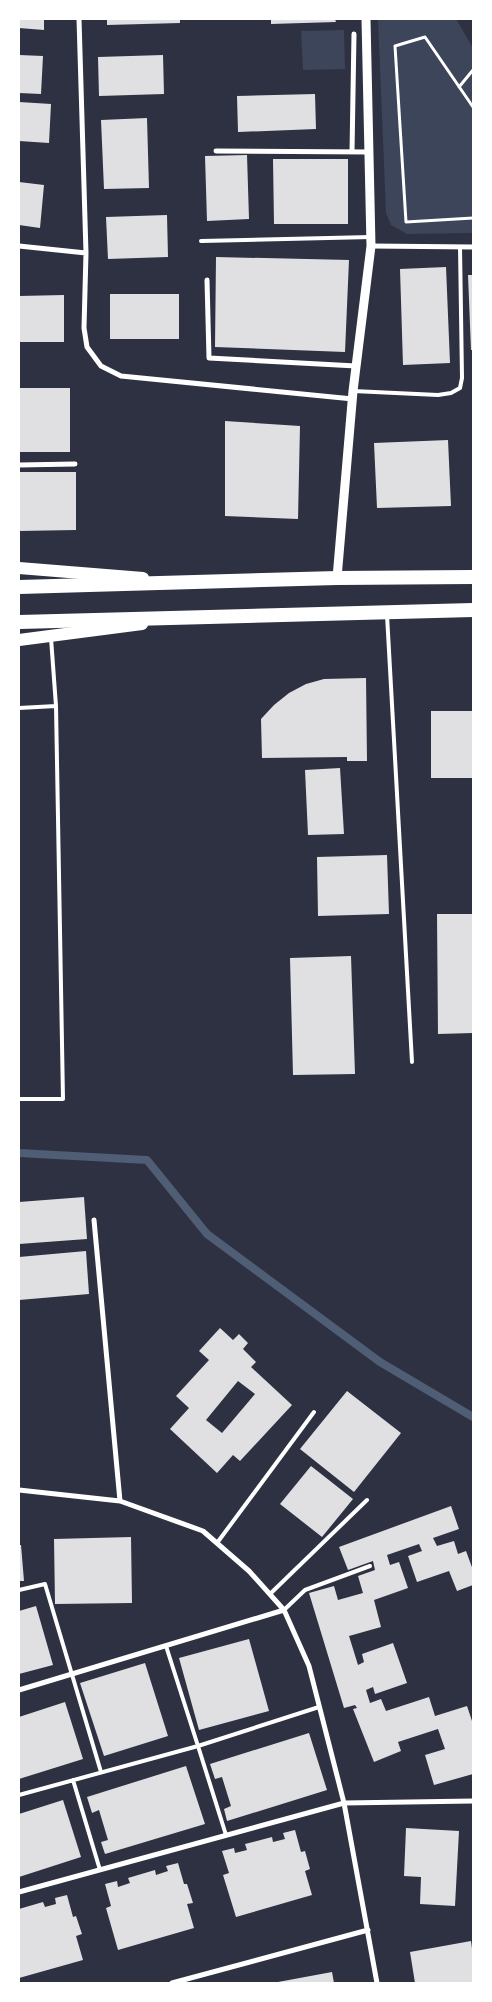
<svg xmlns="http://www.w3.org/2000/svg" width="492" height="2002" viewBox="0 0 492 2002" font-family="Manrope,sans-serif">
<rect width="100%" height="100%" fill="#2d3142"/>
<path fill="#3c4559" d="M 378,19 L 456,19 L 473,48 L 473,233 L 407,234 L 391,225 L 386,213 Z
M 344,30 L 345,69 L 303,70 L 301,31 Z"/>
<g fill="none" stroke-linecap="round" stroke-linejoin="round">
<path stroke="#4f5d75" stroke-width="8" d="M 19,1153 L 147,1160 L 207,1234 L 380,1362 L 473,1417"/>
</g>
<path fill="#e0e0e3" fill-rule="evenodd" d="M 19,19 L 44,19 L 44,30 L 19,28 Z
M 107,19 L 180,19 L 180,23 L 107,25 Z
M 271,19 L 335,19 L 336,22 L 271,24 Z
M 19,55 L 43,56 L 41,94 L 19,93 Z
M 163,55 L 164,94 L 99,96 L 98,57 Z
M 315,94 L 316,129 L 238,132 L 237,96 Z
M 19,102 L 51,104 L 49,143 L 19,141 Z
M 147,118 L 149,188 L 104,189 L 101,120 Z
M 247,155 L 249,219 L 207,221 L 205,156 Z
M 273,159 L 348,159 L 348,224 L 274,224 Z
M 19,182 L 44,185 L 40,228 L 19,225 Z
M 167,215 L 168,257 L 108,259 L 106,217 Z
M 216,257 L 349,260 L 345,352 L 215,347 Z
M 446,267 L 450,363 L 403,365 L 400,269 Z
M 468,275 L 473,275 L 473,350 L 471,350 Z
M 110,294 L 179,294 L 179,339 L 110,339 Z
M 64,295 L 64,342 L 19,342 L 19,296 Z
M 19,388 L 70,388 L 70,452 L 19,452 Z
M 225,421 L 300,426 L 298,519 L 225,516 Z
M 448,440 L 451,506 L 377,508 L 374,443 Z
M 19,472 L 76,472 L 76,530 L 19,531 Z
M 366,678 L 367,761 L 347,761 L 347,757 L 262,758 L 261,719 L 274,705 L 289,693 L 306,684 L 324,679 Z
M 431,711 L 473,711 L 473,778 L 431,778 Z
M 340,768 L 344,834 L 308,835 L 305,770 Z
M 387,855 L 389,914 L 318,916 L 317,857 Z
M 437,914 L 473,914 L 473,1033 L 438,1034 Z
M 351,956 L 355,1074 L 293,1075 L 290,958 Z
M 84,1197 L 87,1239 L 19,1244 L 19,1202 Z
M 86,1251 L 89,1294 L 19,1300 L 19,1257 Z
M 220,1328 L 233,1340 L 239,1334 L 248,1343 L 243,1349 L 256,1362 L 251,1367 L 292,1405 L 240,1461 L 233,1455 L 217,1473 L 170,1429 L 189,1408 L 176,1396 L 209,1360 L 199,1351 ZM 238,1381 L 255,1394 L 222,1433 L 206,1420 Z
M 347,1391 L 401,1433 L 354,1492 L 300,1449 Z
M 311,1466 L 353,1499 L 322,1537 L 280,1504 Z
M 451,1506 L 459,1529 L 433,1538 L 437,1546 L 454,1541 L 458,1554 L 466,1551 L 473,1570 L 473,1585 L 457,1591 L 449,1571 L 417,1582 L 408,1556 L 422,1551 L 419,1544 L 387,1555 L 390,1565 L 399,1562 L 408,1588 L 374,1600 L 381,1627 L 349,1636 L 358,1665 L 364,1662 L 362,1654 L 393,1643 L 407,1683 L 375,1694 L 373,1687 L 366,1690 L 370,1703 L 381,1699 L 386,1711 L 429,1697 L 435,1716 L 467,1706 L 473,1724 L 473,1774 L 434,1785 L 425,1755 L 445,1749 L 438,1729 L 398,1742 L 401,1751 L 374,1762 L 353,1709 L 357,1708 L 355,1705 L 344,1708 L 309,1593 L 334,1586 L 338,1600 L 363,1593 L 358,1576 L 375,1570 L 373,1561 L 348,1570 L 339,1547 Z
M 131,1537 L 132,1603 L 55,1604 L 54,1539 Z
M 19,1545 L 21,1545 L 24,1581 L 19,1581 Z
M 36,1606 L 53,1665 L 19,1674 L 19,1611 Z
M 249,1639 L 269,1711 L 199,1730 L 179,1658 Z
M 145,1663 L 168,1736 L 104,1756 L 80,1683 Z
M 65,1702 L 83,1759 L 19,1779 L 19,1717 Z
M 309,1733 L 327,1790 L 227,1821 L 224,1809 L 231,1806 L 222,1777 L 215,1779 L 210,1764 Z
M 186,1766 L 205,1824 L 105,1854 L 101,1842 L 108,1840 L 99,1810 L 92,1813 L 87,1797 Z
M 63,1800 L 81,1857 L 19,1877 L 19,1814 Z
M 406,1828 L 459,1831 L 455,1906 L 420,1904 L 421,1877 L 404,1876 Z
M 295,1830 L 301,1852 L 305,1851 L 310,1869 L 305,1871 L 312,1895 L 236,1917 L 223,1875 L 229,1873 L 222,1851 L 234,1848 L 235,1853 L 247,1850 L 245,1844 L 272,1837 L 273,1842 L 285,1839 L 283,1833 Z
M 178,1863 L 184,1884 L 187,1884 L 193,1903 L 187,1904 L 194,1928 L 118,1950 L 106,1908 L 111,1906 L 105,1884 L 117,1881 L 118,1887 L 130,1883 L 128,1878 L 155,1870 L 156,1875 L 168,1871 L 166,1866 Z
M 67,1895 L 73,1917 L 76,1916 L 82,1934 L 76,1936 L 83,1960 L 19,1978 L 19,1909 L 43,1902 L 45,1907 L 56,1904 L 55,1898 Z
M 471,1941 L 473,1956 L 473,1983 L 415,1983 L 410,1952 Z
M 332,1972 L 334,1983 L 278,1983 L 278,1982 Z"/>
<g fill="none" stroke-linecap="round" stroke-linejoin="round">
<path stroke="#fff" stroke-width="3" d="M 459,87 L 473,70
M 473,107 L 425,37 L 395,46 L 406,222 L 473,218"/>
<path stroke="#fff" stroke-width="4" d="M 201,241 L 371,237
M 353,391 L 438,395 L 451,393 L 460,388 L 462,378 L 460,247
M 387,615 L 412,1062
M 19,708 L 56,706
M 19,1099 L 63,1099 L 56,706 L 51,638
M 217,1543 L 314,1412
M 19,1590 L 45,1584 L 101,1772
M 270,1594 L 367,1500
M 284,1610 L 305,1590 L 370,1566
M 166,1646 L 198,1746 L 319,1707
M 73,1780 L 100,1870
M 19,1795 L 198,1746 L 226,1835"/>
<path stroke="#fff" stroke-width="5" d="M 79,19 L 86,253 L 84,328 L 87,347 L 101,366 L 121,376 L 353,399
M 216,151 L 369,152
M 352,152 L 354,34
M 19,246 L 86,253
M 371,246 L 473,247
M 207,280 L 209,358 L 356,366
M 19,465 L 75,464
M 94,1220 L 120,1501
M 19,1490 L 120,1501 L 203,1531 L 249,1571 L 284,1610 L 309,1666 L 344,1803 L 377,1983
M 19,1690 L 284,1610
M 19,1892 L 344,1803 L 473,1801
M 172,1983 L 368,1930"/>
<path stroke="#fff" stroke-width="9" d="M 337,578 L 353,391 L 371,246 L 366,19"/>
<path stroke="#fff" stroke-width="12" d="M 19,568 L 143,578
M 19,640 L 142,624"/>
<path stroke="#fff" stroke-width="14" d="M 19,587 L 337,578 L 473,577
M 19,622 L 473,610"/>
</g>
<rect width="492" height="2002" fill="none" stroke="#ffffff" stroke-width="40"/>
</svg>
